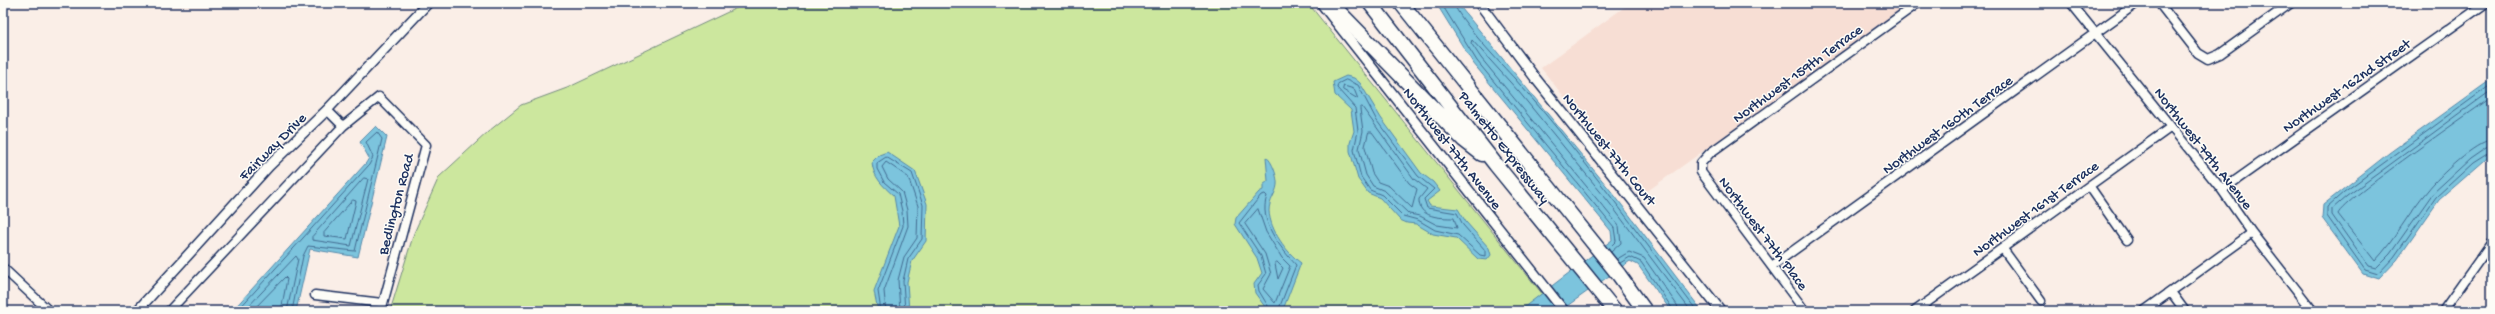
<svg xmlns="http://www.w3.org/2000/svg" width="2495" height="314" viewBox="0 0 2495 314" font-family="'Gochi Hand',sans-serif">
<rect width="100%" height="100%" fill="#faeee7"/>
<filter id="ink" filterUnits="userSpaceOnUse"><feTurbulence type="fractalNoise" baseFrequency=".025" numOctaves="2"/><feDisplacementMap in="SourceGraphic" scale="8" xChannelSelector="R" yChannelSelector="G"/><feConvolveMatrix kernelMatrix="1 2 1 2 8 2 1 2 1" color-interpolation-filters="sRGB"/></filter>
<g filter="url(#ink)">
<path fill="#f7ded4" d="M 1630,3 L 1909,3 L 1642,195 L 1541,68 Z"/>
<path fill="#cce79e" stroke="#748b7e" d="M 747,3 L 938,3 L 984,7 L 989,3 L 1308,3 L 1544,296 L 1526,311 L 390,311 L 414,233 L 439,177 L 489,131 L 521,105 L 567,88 Z"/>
<path fill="#7cc4dd" stroke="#58a" d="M 1436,3 L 1457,3 L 1615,196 L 1702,311 L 1671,311 L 1638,265 L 1630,261 L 1560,311 L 1519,311 L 1612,240 L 1611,231 L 1473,63 Z
M 1346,76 L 1354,78 L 1360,83 L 1381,118 L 1421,173 L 1433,182 L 1440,191 L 1427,201 L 1430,206 L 1458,209 L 1466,222 L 1489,248 L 1491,255 L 1487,260 L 1478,259 L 1456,238 L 1433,234 L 1416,224 L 1407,223 L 1400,220 L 1380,198 L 1368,193 L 1358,179 L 1350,151 L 1350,143 L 1354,131 L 1351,110 L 1335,95 L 1333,82 Z
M 2492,79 L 2492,154 L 2439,200 L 2397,260 L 2379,279 L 2363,274 L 2322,218 L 2323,205 L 2389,153 Z
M 376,126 L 387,137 L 358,257 L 310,249 L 296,311 L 232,311 L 366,163 L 369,158 L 360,142 Z
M 887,152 L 915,171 L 927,204 L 926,241 L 912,261 L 907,282 L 909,311 L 878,311 L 874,291 L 899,226 L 894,196 C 883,186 873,177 872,162 L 879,155 Z
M 1266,157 C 1272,160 1278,178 1277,185 C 1276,194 1269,200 1269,211 C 1270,230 1286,252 1301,263 L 1284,307 L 1285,311 L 1268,311 L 1255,293 L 1254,284 L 1262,273 L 1257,258 L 1235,224 L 1236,218 L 1259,192 L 1263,190 L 1263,185 L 1268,181 Z"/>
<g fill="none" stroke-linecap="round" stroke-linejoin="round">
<path stroke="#426b91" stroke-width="1" d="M 1441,3 L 1477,61 L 1614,228 L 1616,241 L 1608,249
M 1454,3 C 1456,17 1503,66 1515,79 C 1580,152 1638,233 1697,311
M 1346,80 L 1358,85 L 1377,121 L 1418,176 L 1434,189 L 1424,199 L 1427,208 L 1457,213 L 1463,225 L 1485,250 L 1485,256 L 1480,255 L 1458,235 L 1435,230 L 1418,220 L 1403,216 L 1382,195 L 1370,190 L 1361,177 L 1354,150 L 1358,131 L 1355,108 L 1337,88 L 1338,84 Z
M 2492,84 L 2344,192 L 2327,207 L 2327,216 L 2365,270 L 2378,274 L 2394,257 L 2436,197 L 2473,163 L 2492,151
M 1344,86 L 1354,89 L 1358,99 L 1343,90 Z
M 2492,90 L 2347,196 L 2332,209 L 2332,215 L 2368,266 L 2376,268 L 2390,254 L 2433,193 L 2470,159 L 2486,148 L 2492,146
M 2492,97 C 2471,112 2343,200 2338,214 L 2375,261 C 2395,240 2408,213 2428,190 C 2438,177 2476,141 2492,140
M 1362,107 L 1414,179 L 1427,189 L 1419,199 C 1418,218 1441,218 1454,218 L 1457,228 L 1437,225 L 1420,216 L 1409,214 L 1385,191 L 1373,186 L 1366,175 L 1359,149 L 1363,131 L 1360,109 Z
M 1369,132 L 1372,132 L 1409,183 L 1417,189 L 1412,208 L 1389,186 L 1378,182 L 1372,173 L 1365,147 Z
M 364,178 L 368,179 L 351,246 L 312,240 L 312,237 Z
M 353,200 L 356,201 L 347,239 L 324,236 L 324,233 Z
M 1258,209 L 1266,232 L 1282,258 L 1290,266 L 1275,303 L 1263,289 L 1271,274 L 1265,254 L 1245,224 Z
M 1611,252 L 1621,243 L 1619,226 L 1481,58 L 1471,43 L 1472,40 L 1519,92 L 1608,201 L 1691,311
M 1617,259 L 1629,252 L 1644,258 L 1677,305 L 1679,311
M 1277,262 L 1283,268 L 1278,279 L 1275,264 Z
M 1620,263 L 1630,257 L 1641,262 L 1674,311
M 237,311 L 369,165 L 373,157 L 366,142 L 377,132 L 382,139 L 355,251 L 308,246 L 303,256 L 292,311
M 244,311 L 296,256 L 298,259 L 287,311
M 252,311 L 285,277 L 287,279 L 281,311
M 881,311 L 878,291 L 903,226 L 902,211 L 898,194 L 884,182 L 877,169 L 877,163 L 886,157 L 912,173 L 923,205 L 922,239 L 908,259 L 903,281 L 905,311
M 886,311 L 884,291 L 908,226 L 907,210 L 902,192 L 888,179 L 882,167 L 886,162 L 908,177 L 918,206 L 917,238 L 904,257 L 898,280 L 900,311
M 1271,311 L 1259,291 L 1258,285 L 1266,274 L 1261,256 L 1239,223 L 1261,195 L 1265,194 L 1267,196 C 1258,221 1280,247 1296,265 L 1280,306 L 1281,311"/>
<defs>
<path id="minor" d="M 2071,3 L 2222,190 L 2252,233 L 2313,311
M 2159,3 L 2198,53 L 2208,59 L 2220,54 L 2291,3
M 327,110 L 343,126
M 2090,187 L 2127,240
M 2222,190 L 2486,3
M 2003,249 L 2041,301
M 1772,266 L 2137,3
M 3,268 L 49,311
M 2171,292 L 2185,311
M 315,295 L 382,303
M 169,311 L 343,126 L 379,97 L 426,145 L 381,311
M 1805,311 L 1701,172 L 1701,163 L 1710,153 L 1918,3
M 1915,311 L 2171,127
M 2144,311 L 2252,233
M 2443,311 L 2492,242"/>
<path id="tertiary" d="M 1321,3 L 1564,311
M 1479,3 L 1536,79 L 1721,311
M 137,311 L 269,166 L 327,110 L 428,3"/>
<path id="motorway" d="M 1326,3 L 1336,9 L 1464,140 L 1482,154
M 1370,3 L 1496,165 L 1615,311
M 1401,3 L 1619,275 L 1645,311"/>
</defs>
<use href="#minor" stroke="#1b2f5e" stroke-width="11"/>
<use href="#tertiary" stroke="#1b2f5e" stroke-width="12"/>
<use href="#motorway" stroke="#1b2f5e" stroke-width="17"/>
<use href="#minor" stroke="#fdfcf7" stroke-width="8"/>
<use href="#tertiary" stroke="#fdfcf7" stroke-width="9"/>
<use href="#motorway" stroke="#fdfcf7" stroke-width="14"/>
</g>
</g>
<g text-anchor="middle" stroke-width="3" stroke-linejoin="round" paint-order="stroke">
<g font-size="15" fill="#1b2f5e" stroke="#fdfcf7">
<text transform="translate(1797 73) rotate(-36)" y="5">Northwest 159th Terrace</text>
<text transform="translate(2346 85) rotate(-35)" y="5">Northwest 162nd Street</text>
<text transform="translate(1947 124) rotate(-36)" y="5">Northwest 160th Terrace</text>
<text transform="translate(272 146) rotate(-45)" y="5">Fairway Drive</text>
<text transform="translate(1505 147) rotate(52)" y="5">Palmetto Expressway</text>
<text transform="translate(1453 148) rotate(52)" y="5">Northwest 77th Avenue</text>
<text transform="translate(2204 148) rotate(52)" y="5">Northwest 79th Avenue</text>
<text transform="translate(1610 149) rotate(51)" y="5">Northwest 77th Court</text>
<text transform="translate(395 204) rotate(-75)" y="5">Bedlington Road</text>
<text transform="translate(2035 208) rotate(-36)" y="5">Northwest 161st Terrace</text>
<text transform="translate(1764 233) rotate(53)" y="5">Northwest 77th Place</text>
</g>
</g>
<rect width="2495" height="314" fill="none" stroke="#fdfcf7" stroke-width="16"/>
<rect x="8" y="8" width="2479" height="298" fill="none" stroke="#1b2f5e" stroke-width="1.5" filter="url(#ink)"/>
</svg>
